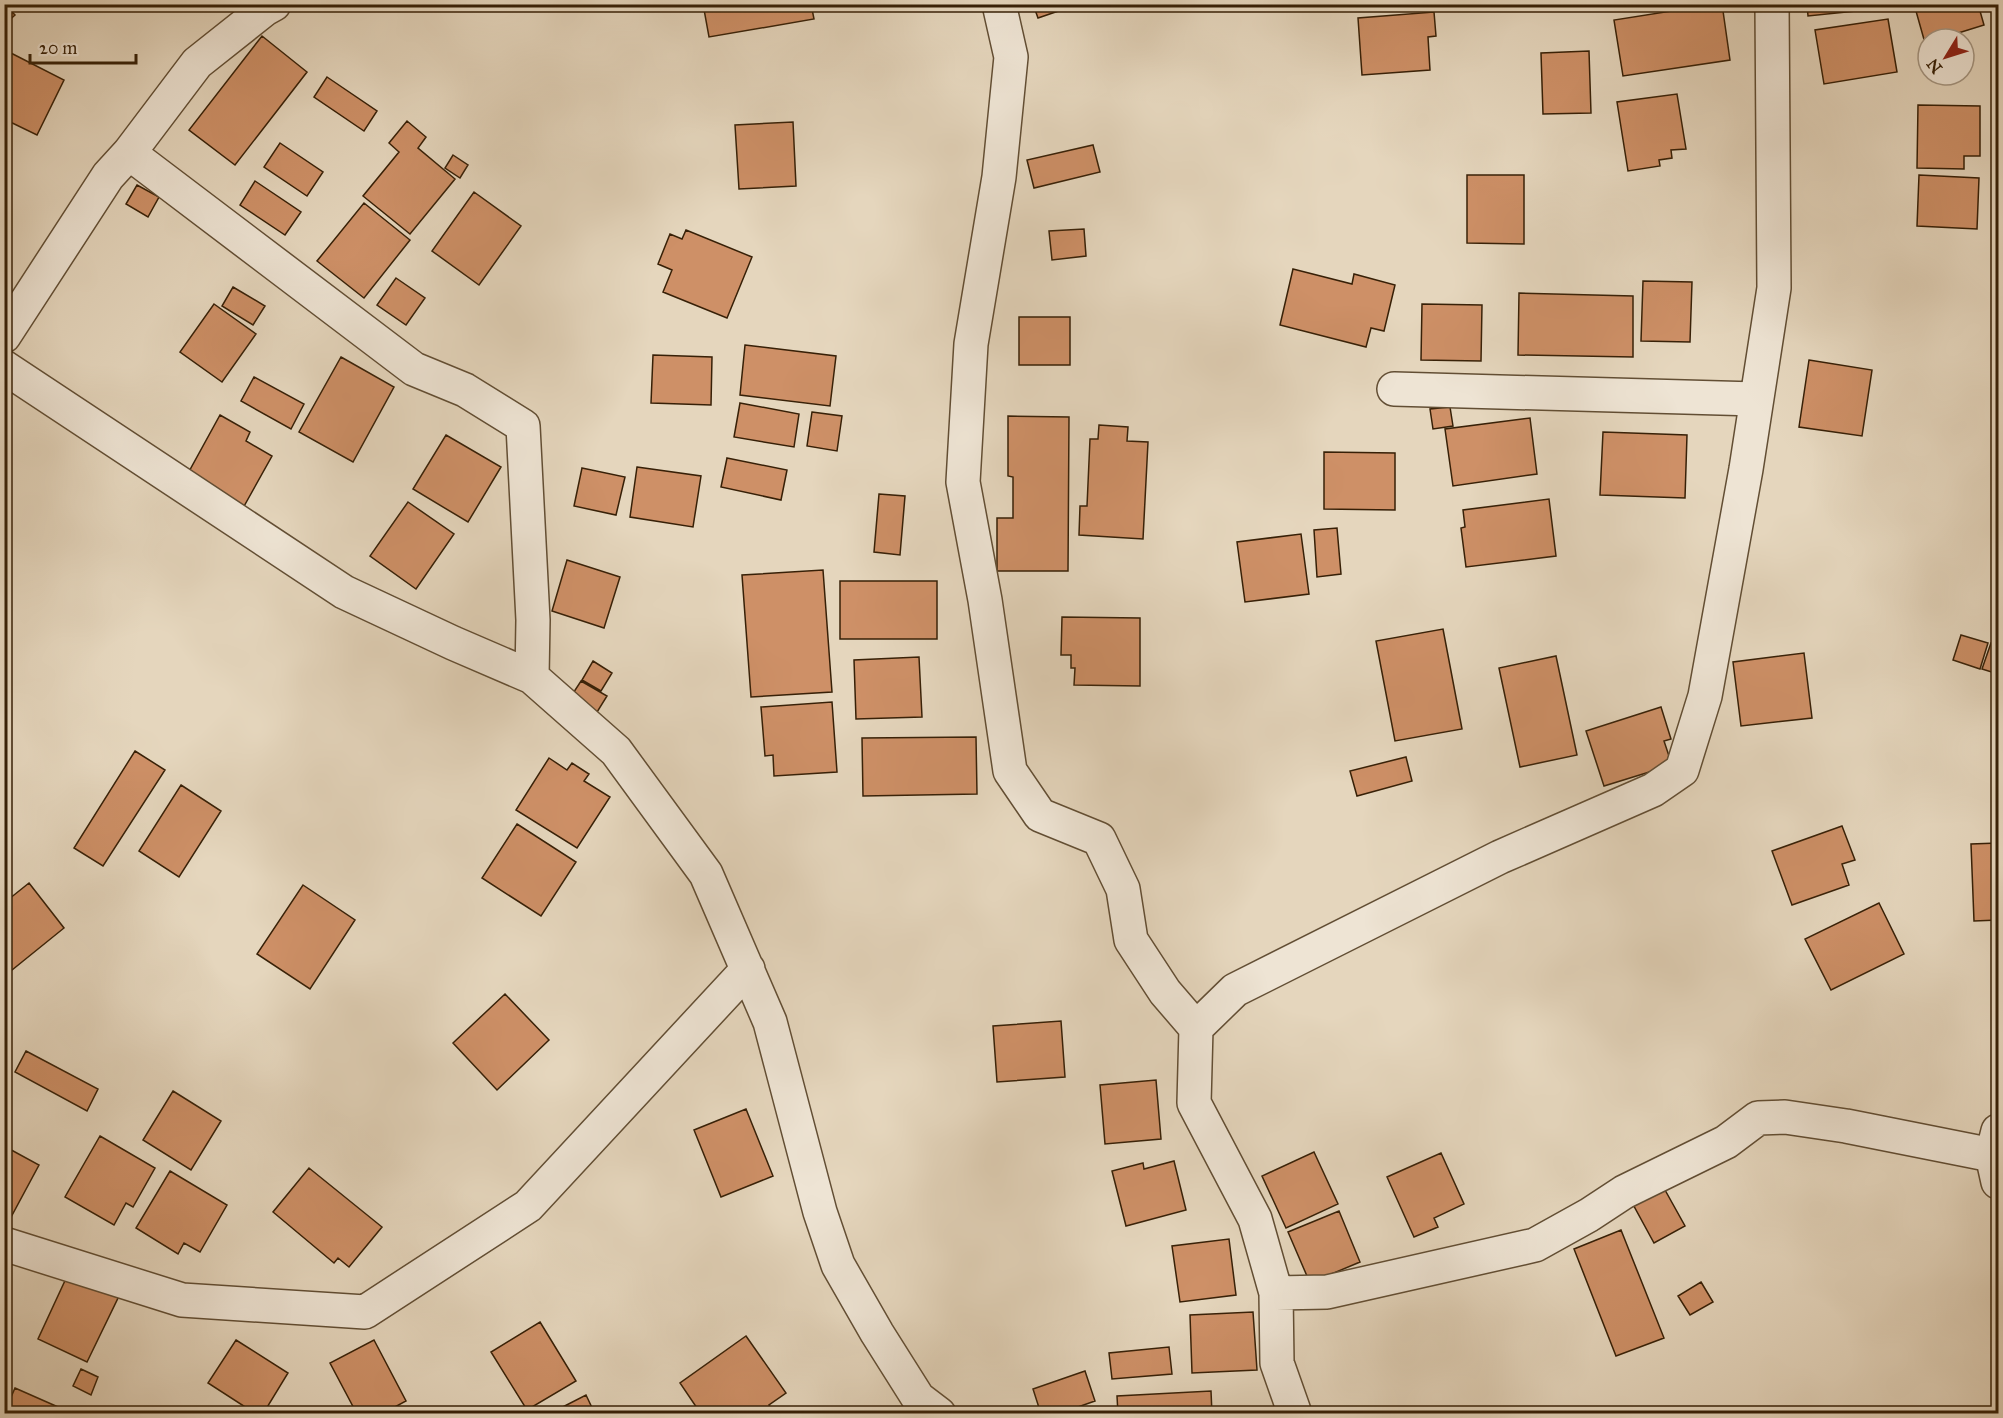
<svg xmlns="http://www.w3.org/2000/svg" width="2003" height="1418" viewBox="0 0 2003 1418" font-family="'IM FELL Great Primer',serif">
<rect width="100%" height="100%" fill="#e5d6bd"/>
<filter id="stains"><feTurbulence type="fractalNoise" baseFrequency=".00333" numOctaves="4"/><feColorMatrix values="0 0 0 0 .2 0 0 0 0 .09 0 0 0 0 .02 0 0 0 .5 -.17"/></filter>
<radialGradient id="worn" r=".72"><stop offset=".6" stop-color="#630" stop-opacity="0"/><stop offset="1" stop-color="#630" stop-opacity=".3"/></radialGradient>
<path fill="#ce9067" stroke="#372007" stroke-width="1.5" d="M 4,4 L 15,15 L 4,25 Z
M 703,4 L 811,4 L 814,19 L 709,37 Z
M 1033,4 L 1079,4 L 1038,18 Z
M 1716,4 L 1722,4 L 1730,60 L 1623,76 L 1614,20 Z
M 1807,4 L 1875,4 L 1875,9 L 1808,16 Z
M 1914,4 L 1978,4 L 1984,25 L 1939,39 L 1928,39 L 1928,42 L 1925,43 Z
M 1434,12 L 1436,36 L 1428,37 L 1430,70 L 1362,75 L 1358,18 Z
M 1888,19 L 1897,72 L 1824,84 L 1815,30 Z
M 262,36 L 307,72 L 235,165 L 189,130 Z
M 5,50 L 64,80 L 37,135 L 4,119 Z
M 1589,51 L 1591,113 L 1543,114 L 1541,53 Z
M 327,77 L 377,111 L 364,131 L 314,97 Z
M 1677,94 L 1686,149 L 1671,150 L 1672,158 L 1659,160 L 1660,166 L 1628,171 L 1617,102 Z
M 1918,105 L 1980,106 L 1980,156 L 1964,156 L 1964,169 L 1917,168 Z
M 407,121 L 426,137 L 418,148 L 455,179 L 410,234 L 363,196 L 399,152 L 389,143 Z
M 793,122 L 796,186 L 739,189 L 735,125 Z
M 280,143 L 323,172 L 307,196 L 264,167 Z
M 1093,145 L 1100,172 L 1034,188 L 1027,160 Z
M 453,155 L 468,165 L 460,178 L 445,168 Z
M 1467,175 L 1524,175 L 1524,244 L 1467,243 Z
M 1919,175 L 1979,178 L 1977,229 L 1917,226 Z
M 255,181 L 301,212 L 285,235 L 240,205 Z
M 137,185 L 159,197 L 148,217 L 126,204 Z
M 474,192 L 521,226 L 479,285 L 432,251 Z
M 364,203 L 410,240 L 364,298 L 317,261 Z
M 1084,229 L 1086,256 L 1052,260 L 1049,231 Z
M 686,230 L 752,257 L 727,318 L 663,292 L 672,270 L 658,264 L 670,234 L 682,239 Z
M 1293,269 L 1352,284 L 1354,274 L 1395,285 L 1384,331 L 1371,328 L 1366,347 L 1280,325 Z
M 396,278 L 425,298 L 406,325 L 377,305 Z
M 1643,281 L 1692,282 L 1690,342 L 1641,341 Z
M 233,287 L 265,306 L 253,325 L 222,306 Z
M 1519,293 L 1633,296 L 1633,357 L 1518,355 Z
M 214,304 L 256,334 L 222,382 L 180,352 Z
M 1422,304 L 1482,305 L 1481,361 L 1421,360 Z
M 1019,317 L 1070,317 L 1070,365 L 1019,365 Z
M 745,345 L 836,356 L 830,406 L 740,395 Z
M 653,355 L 712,357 L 711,405 L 651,403 Z
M 341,357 L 394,387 L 353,462 L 299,432 Z
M 1809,360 L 1872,370 L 1862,436 L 1799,427 Z
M 254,377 L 304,404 L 291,429 L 241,401 Z
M 740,403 L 799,414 L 794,447 L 734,437 Z
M 1450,407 L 1453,426 L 1433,429 L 1430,409 Z
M 812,412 L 842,416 L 837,451 L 807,446 Z
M 220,415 L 250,432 L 246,441 L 272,456 L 243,508 L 186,477 Z
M 1008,416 L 1069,417 L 1068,571 L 997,571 L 997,518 L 1013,518 L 1013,477 L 1008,476 Z
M 1530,418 L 1537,474 L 1453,486 L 1445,429 Z
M 1099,425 L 1128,427 L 1127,441 L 1148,442 L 1143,539 L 1079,535 L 1080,506 L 1087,506 L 1090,439 L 1098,439 Z
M 1603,432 L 1687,435 L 1685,498 L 1600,495 Z
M 446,435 L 501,467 L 468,522 L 413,489 Z
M 1324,452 L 1395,453 L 1395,510 L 1324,509 Z
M 727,458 L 787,470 L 781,500 L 721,487 Z
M 637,467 L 701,476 L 693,527 L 630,517 Z
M 582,468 L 625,477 L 616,515 L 574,506 Z
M 879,494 L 905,496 L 900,555 L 874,552 Z
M 1549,499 L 1556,556 L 1466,567 L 1461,528 L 1465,527 L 1463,510 Z
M 408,502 L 454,534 L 416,589 L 370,556 Z
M 1337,528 L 1341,574 L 1317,577 L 1314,530 Z
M 1301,534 L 1309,594 L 1245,602 L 1237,542 Z
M 567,560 L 620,577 L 604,628 L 552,611 Z
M 823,570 L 832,692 L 751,697 L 742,575 Z
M 840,581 L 937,581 L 937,639 L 840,639 Z
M 1062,617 L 1140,618 L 1140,686 L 1074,685 L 1075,668 L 1071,668 L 1071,655 L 1061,655 Z
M 1443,629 L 1462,729 L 1395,741 L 1376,641 Z
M 1961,635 L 1988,643 L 1980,669 L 1953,660 Z
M 1991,643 L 1998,645 L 1998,674 L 1982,669 Z
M 1804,653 L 1812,718 L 1741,726 L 1733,662 Z
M 1556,656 L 1577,755 L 1520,767 L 1499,668 Z
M 919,657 L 922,717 L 856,719 L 854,660 Z
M 593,661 L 612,673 L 601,691 L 582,680 Z
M 581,681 L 607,696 L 594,717 L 568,701 Z
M 832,702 L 837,772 L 774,776 L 773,755 L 765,756 L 761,707 Z
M 1661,707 L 1671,739 L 1664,741 L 1672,765 L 1604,786 L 1586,731 Z
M 976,737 L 977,794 L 863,796 L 862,738 Z
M 135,751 L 165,770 L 103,866 L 74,848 Z
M 1406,757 L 1412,781 L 1357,796 L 1350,771 Z
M 549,758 L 567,770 L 572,763 L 589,774 L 584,781 L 610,797 L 577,848 L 516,810 Z
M 181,785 L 221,811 L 179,877 L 139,851 Z
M 517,824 L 576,862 L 541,916 L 482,878 Z
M 1842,826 L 1855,860 L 1842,864 L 1849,885 L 1792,905 L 1772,851 Z
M 1998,843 L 1998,920 L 1974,921 L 1971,844 Z
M 29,883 L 64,928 L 12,970 L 4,961 L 4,903 Z
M 303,885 L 355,920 L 310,989 L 257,954 Z
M 1879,903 L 1904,954 L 1831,990 L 1805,939 Z
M 505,994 L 549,1040 L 497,1090 L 453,1043 Z
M 1061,1021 L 1065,1077 L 997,1082 L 993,1026 Z
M 26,1051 L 98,1089 L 87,1111 L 15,1072 Z
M 1156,1080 L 1161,1139 L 1105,1144 L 1100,1085 Z
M 173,1091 L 221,1121 L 191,1170 L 143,1140 Z
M 746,1109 L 773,1176 L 721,1197 L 694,1130 Z
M 100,1136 L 155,1168 L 133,1207 L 126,1203 L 114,1225 L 65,1197 Z
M 4,1146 L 39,1165 L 10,1219 L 4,1216 Z
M 1314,1152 L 1338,1204 L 1286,1228 L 1262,1176 Z
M 1441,1153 L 1464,1204 L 1434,1218 L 1438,1227 L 1414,1237 L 1387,1177 Z
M 1174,1161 L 1186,1210 L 1126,1226 L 1112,1171 L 1143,1163 L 1144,1169 Z
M 309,1168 L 382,1227 L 349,1267 L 338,1258 L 334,1263 L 273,1212 Z
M 170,1171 L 227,1205 L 200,1252 L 184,1243 L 178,1254 L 136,1228 Z
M 1660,1181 L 1685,1226 L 1654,1243 L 1629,1197 Z
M 1339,1211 L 1360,1262 L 1310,1283 L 1288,1232 Z
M 1621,1230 L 1664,1338 L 1616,1356 L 1574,1249 Z
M 1229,1239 L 1236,1295 L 1180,1302 L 1172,1246 Z
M 69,1272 L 119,1296 L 87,1362 L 38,1339 Z
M 1701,1282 L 1713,1302 L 1690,1315 L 1678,1296 Z
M 1253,1312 L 1257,1370 L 1192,1373 L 1190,1315 Z
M 540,1322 L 576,1381 L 527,1410 L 491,1352 Z
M 746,1336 L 786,1393 L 769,1405 L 774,1412 L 772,1414 L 701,1414 L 680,1383 Z
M 236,1340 L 288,1373 L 263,1414 L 256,1414 L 208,1383 Z
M 374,1340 L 406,1401 L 382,1414 L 357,1414 L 330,1363 Z
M 1169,1347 L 1172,1374 L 1112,1379 L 1109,1353 Z
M 81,1369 L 98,1377 L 91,1395 L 73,1386 Z
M 1085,1371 L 1095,1401 L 1058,1414 L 1041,1414 L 1033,1389 Z
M 15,1388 L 74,1414 L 9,1414 L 5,1411 Z
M 1211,1391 L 1212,1414 L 1118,1414 L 1117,1396 Z
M 586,1395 L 595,1414 L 549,1414 Z"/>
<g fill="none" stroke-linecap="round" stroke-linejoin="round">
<defs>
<path id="street" d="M 999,4 L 1011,57 L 999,177 L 971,344 L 963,482 L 985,600 L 1010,771 L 1040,815 L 1099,839 L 1123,889 L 1131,940 L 1165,992 L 1196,1028
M 129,153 L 414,369 L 465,390 L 523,426 L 533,620 L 532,677 L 616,751 L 706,874 L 770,1022 L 820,1212 L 838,1265 L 877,1333 L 918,1398 L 939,1414
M 4,336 L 108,176 L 129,153 L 197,63 L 265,9 L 274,4
M 4,367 L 344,592 L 453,643 L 532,677
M 1394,389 L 1756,399
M 1998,1131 L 1992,1155 L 1998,1182
M 4,1244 L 182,1300 L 365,1312 L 528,1206 L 748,969
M 1276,1293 L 1327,1292 L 1535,1245 L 1589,1215 L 1624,1192 L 1726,1142 L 1758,1118 L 1785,1117 L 1846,1126 L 1992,1155
M 1295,1414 L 1277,1363 L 1276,1293 L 1255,1219 L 1194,1103 L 1196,1028 L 1235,990 L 1500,857 L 1653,790 L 1682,770 L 1705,696 L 1746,469 L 1774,288 L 1772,4"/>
</defs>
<use href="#street" stroke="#624e34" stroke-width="36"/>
<use href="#street" stroke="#eee4d4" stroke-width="33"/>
</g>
<rect width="2003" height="1418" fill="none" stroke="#e5d6bd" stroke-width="24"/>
<rect x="6" y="6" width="1991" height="1406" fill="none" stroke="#372007" stroke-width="3"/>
<rect x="12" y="12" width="1979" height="1394" fill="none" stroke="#372007" stroke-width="1.5"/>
<g transform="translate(1946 57) rotate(232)"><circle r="28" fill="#eee4d4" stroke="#a59682" stroke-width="1.5"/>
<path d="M0-4.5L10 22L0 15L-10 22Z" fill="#8f2418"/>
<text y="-9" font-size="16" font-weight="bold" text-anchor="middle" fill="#372007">N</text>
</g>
<path d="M30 54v9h106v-9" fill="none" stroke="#372007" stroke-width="3"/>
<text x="39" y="54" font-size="18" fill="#372007" stroke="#eee4d4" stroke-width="4.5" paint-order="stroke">20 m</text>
<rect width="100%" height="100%" filter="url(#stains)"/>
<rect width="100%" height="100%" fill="url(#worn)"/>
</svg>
